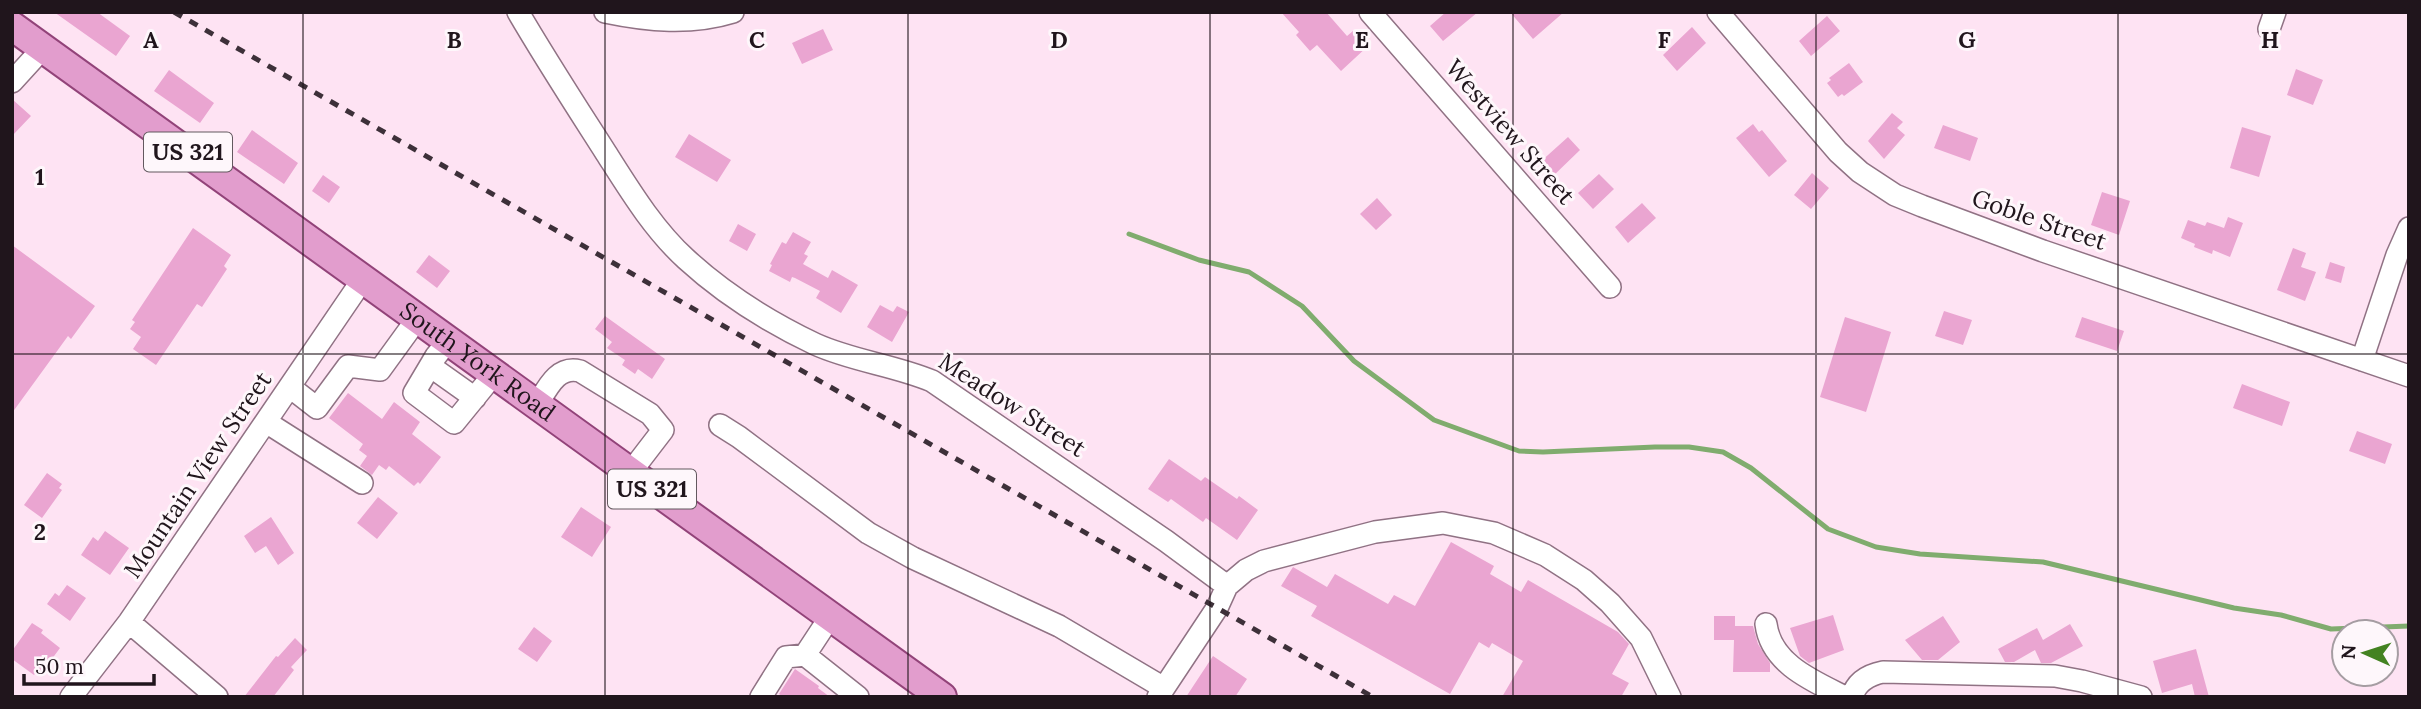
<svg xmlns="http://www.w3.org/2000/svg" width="2421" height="709" viewBox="0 0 2421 709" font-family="Lora,serif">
<rect width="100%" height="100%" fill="#fee3f3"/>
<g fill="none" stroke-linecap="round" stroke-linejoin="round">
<path stroke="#80ac6e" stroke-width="5" d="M 1129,234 L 1199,260 L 1249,272 L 1302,306 L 1354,361 L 1434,420 L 1519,451 L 1543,452 L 1655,447 L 1689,447 L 1723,452 L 1751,468 L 1828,529 L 1876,547 L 1920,554 L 2043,562 L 2234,608 L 2281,615 L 2331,629 L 2409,626"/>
</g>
<path fill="#eaa5d1" d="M 54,12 L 97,12 L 130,36 L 116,56 Z
M 1281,12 L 1326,12 L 1347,36 L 1353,31 L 1368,46 L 1341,71 L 1317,45 L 1310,51 L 1296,35 L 1299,32 Z
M 1446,12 L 1478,12 L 1443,41 L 1430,26 Z
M 1510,12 L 1564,12 L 1533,39 Z
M 1827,16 L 1840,31 L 1811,56 L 1799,41 Z
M 1692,27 L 1706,43 L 1677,71 L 1663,55 Z
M 823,29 L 833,50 L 802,64 L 792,43 Z
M 1849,63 L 1863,82 L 1844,96 L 1842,94 L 1838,97 L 1827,83 L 1831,80 L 1829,78 Z
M 2296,69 L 2323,80 L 2313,105 L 2287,95 Z
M 169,70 L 214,103 L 200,123 L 154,91 Z
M 12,99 L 31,116 L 12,136 Z
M 1892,113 L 1903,122 L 1897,128 L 1905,135 L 1884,159 L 1868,141 Z
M 1753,124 L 1759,132 L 1762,130 L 1787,161 L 1769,177 L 1736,138 Z
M 1943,125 L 1978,138 L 1970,161 L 1934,148 Z
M 2242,127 L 2271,136 L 2259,177 L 2230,168 Z
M 252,130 L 298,163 L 284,184 L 237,152 Z
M 689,134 L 731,160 L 717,182 L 675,157 Z
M 1568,137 L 1580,150 L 1551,178 L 1538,164 Z
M 1812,173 L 1829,188 L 1811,209 L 1794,195 Z
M 1599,174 L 1614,189 L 1593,209 L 1578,193 Z
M 323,175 L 340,187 L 329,203 L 312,191 Z
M 2102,192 L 2130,201 L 2119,235 L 2091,225 Z
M 1377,198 L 1392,215 L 1376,230 L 1360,214 Z
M 1642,203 L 1656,218 L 1628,243 L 1615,227 Z
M 2228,217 L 2243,223 L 2230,257 L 2213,250 L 2212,254 L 2194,247 L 2195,244 L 2181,238 L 2188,220 L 2205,226 L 2207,222 L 2224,228 Z
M 738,224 L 756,234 L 747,251 L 729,241 Z
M 193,228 L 231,255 L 224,266 L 227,269 L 202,307 L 197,304 L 156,365 L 133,349 L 141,337 L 130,329 L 135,322 L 132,320 Z
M 793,232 L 811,242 L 804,254 L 808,256 L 803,264 L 828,278 L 832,270 L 858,285 L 841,313 L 816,298 L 820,291 L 795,278 L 792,277 L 790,282 L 769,271 L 772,265 L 770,264 L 782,242 L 786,244 Z
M 12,245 L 95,306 L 71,339 L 68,336 L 12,413 Z
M 2293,248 L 2306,253 L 2301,267 L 2316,272 L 2305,301 L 2277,290 Z
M 429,255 L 450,271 L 437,288 L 416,272 Z
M 2330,262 L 2345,267 L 2341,283 L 2325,278 Z
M 880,305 L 893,312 L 897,306 L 909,312 L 892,342 L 867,327 Z
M 1944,311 L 1972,320 L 1963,345 L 1935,336 Z
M 605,316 L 665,359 L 652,379 L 638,369 L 635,374 L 622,365 L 625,360 L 607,348 L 612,342 L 595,329 Z
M 1845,317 L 1891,332 L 1866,412 L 1820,397 Z
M 2082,317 L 2124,331 L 2117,351 L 2075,337 Z
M 2242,384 L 2290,402 L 2282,426 L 2233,408 Z
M 348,393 L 382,419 L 394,402 L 420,422 L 412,434 L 441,457 L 420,484 L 418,482 L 414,486 L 389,466 L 386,470 L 379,465 L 372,475 L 360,466 L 367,456 L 359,450 L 363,444 L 329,418 Z
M 2357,431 L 2392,444 L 2385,464 L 2349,451 Z
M 1169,459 L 1201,481 L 1205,477 L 1237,499 L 1239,496 L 1258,510 L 1237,540 L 1206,518 L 1203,522 L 1171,499 L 1168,502 L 1148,489 Z
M 47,473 L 62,484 L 59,488 L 62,490 L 42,518 L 24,505 Z
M 378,497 L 398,513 L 377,539 L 357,523 Z
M 581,507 L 611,527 L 592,557 L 561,537 Z
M 271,517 L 294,553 L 278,565 L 266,546 L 255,553 L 244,536 Z
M 105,531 L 129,548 L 110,575 L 81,555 L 93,537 L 98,541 Z
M 1451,542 L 1494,566 L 1490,574 L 1521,592 L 1528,580 L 1618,632 L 1629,644 L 1612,674 L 1629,683 L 1621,697 L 1502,697 L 1523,661 L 1492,643 L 1489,648 L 1479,642 L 1450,694 L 1311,616 L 1317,606 L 1281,586 L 1293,567 L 1327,587 L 1335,574 L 1388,604 L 1394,595 L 1415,606 Z
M 67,585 L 86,598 L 70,621 L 47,604 L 55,593 L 59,596 Z
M 1833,615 L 1844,650 L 1809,663 L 1800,656 L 1790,628 Z
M 1714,616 L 1735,616 L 1735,626 L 1753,626 L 1758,644 L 1770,663 L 1770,672 L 1733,672 L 1734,640 L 1714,640 Z
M 1943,616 L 1960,642 L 1938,660 L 1922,660 L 1905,640 Z
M 32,623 L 43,630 L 41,633 L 60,648 L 40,675 L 36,672 L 34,675 L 12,659 L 12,651 Z
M 2070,624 L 2083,646 L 2051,663 L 2041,663 L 2035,650 L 2014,662 L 2005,662 L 1998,649 L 2037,628 L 2043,640 Z
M 534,627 L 552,641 L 537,662 L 518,649 Z
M 295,638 L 307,650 L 291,667 L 294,670 L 273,697 L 244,697 L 276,656 L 278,657 Z
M 2196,649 L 2209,697 L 2195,697 L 2192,684 L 2162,693 L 2153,661 Z
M 1213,656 L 1247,679 L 1235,697 L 1186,697 Z
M 795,669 L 819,686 L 818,688 L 830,697 L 783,697 L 779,694 Z"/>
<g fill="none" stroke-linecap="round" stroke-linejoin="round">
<defs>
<path id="minor" d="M 518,12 C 546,60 576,106 606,153 C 629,189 653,229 686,259 C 723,293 769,322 815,344 C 852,361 894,365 932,381 L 1166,541 L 1227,586
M 605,12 C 648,21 691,25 733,12
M 1370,12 L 1610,287
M 1718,12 L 1838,152 L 1860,172 L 1895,195 L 1922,206 L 2043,251 L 2409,376
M 2269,29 L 2275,12
M 12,82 L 43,48
M 448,341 L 436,356 L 414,393 L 454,423 L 494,374
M 2362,360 L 2397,255 L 2409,228
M 430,366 L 475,398
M 290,387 L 317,408 L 348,366 L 380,370 L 417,319
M 537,405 C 547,389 557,365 580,371 L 650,414 L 663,430 L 630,473
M 266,422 L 362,483
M 720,425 L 739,437 L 868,533 L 913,558 L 1059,626 L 1164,688
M 830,617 L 805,655 L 858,697
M 129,622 L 217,697
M 1766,624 C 1771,664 1813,681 1845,697
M 71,697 L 129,622 L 363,279
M 761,697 L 786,657 L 805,655
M 1158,697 L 1217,608 L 1227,586 L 1246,570 L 1264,561 L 1375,532 L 1443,523 L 1494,533 L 1545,555 L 1584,580 L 1610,603 L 1641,638 L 1670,697
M 1852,697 C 1856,682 1868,675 1883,672 L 2055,676 L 2082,681 L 2141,697"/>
<g id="major">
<path id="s1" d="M 12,26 L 942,697"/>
</g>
</defs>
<use href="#minor" stroke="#907284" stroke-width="24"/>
<use href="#major" stroke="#924379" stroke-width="32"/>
<use href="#minor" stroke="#fff" stroke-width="21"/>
<use href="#major" stroke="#e29dcd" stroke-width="28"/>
<path stroke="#3d3039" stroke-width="5" stroke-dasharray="9 9" stroke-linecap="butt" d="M 174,12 L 1373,697"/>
</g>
<path fill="none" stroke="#20151c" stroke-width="2" stroke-opacity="0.55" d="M 303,12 L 303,697M 605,12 L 605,697M 908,12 L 908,697M 1210,12 L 1210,697M 1513,12 L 1513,697M 1816,12 L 1816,697M 2118,12 L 2118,697M 12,354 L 2409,354"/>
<g text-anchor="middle" stroke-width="6" stroke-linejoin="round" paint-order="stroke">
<g fill="#fef7fb" stroke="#63595f" stroke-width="2">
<rect x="144" y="132.5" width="88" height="39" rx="5"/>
<rect x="608" y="469.5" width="88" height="39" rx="5"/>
</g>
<g font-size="23" font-weight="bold" fill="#20151c">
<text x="188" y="160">US 321</text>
<text x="652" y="497">US 321</text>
</g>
<g font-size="24" fill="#20151c" stroke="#fef7fb">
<text transform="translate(1510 132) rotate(49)" y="8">Westview Street</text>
<text transform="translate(2039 220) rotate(19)" y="8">Goble Street</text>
<text dy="8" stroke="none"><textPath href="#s1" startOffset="574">South York Road</textPath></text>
<text transform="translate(1012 405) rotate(33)" y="8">Meadow Street</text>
<text transform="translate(198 475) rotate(-56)" y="8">Mountain View Street</text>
</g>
</g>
<g font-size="23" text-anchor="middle" font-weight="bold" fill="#20151c" stroke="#fef7fb" stroke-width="6" stroke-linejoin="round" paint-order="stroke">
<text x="151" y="48">A</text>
<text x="454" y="48">B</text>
<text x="757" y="48">C</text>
<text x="1059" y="48">D</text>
<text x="1362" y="48">E</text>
<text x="1664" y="48">F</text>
<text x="1967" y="48">G</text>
<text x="2270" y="48">H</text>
<text x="40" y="185">1</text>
<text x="40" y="540">2</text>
</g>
<rect width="2421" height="709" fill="none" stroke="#20151c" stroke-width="28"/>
<g transform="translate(2365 653) rotate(273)"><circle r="33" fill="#fef7fb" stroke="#a59da2" stroke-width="2"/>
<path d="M0-5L12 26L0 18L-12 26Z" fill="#438221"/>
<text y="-10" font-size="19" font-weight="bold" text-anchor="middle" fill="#20151c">N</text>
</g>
<path d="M24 674v10h130v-10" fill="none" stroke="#20151c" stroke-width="3.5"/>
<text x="35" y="674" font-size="21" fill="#20151c" stroke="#fef7fb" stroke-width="5" paint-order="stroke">50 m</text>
</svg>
